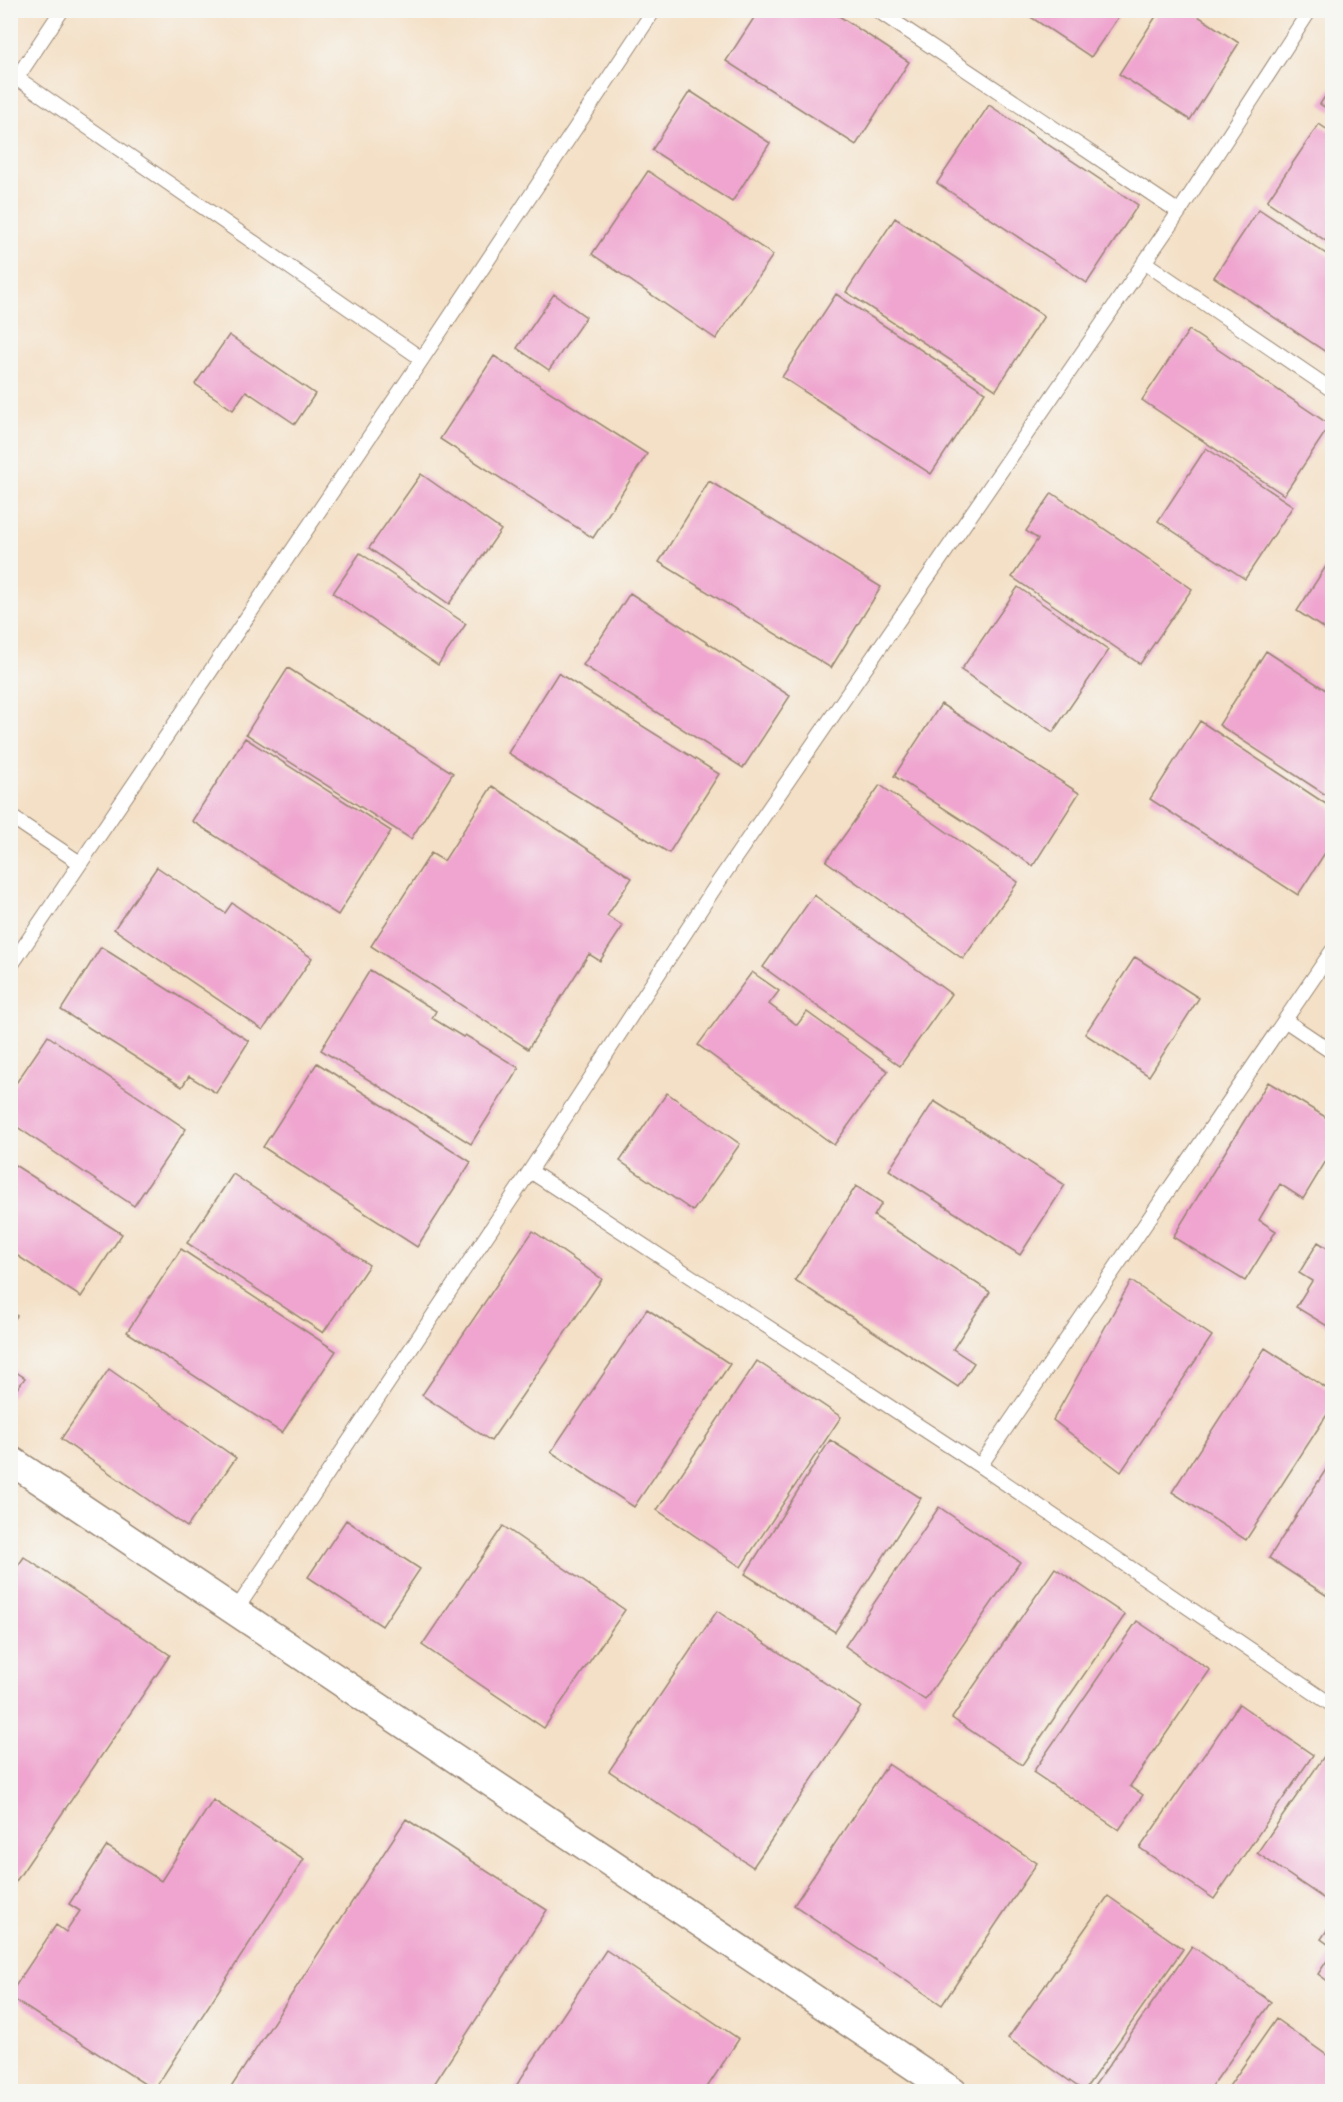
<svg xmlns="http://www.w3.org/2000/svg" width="1343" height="2102" viewBox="0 0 1343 2102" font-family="Alegreya,serif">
<rect width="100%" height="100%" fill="#f6f6f2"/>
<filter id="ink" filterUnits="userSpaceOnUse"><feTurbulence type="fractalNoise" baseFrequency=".0167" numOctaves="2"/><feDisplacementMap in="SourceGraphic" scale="12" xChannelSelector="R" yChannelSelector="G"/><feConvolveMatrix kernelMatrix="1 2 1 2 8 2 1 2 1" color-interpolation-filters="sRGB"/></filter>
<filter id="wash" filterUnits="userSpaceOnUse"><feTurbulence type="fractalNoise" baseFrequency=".008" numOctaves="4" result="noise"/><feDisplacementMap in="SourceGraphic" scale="24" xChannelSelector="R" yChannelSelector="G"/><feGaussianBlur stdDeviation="1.35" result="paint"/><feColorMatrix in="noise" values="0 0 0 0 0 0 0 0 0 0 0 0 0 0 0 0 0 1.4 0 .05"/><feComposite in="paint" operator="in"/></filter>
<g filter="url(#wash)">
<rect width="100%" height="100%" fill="#f4e0c6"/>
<g id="blocks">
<path fill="#efa5cf" d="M 759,10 L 830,10 L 909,62 L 856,145 L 726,61 Z
M 1020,10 L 1123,10 L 1091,57 Z
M 1160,10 L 1189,10 L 1239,43 L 1190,120 L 1119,74 Z
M 1332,86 L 1332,112 L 1320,104 Z
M 690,91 L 770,143 L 732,202 L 652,150 Z
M 989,105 L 1138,205 L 1087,283 L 937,183 Z
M 1319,124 L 1332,133 L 1332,245 L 1267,201 Z
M 648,171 L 773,255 L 716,339 L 592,254 Z
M 1259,209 L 1332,258 L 1332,356 L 1214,277 Z
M 895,218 L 1044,316 L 996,390 L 846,292 Z
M 554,294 L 586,317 L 549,370 L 517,348 Z
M 836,294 L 985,392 L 931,474 L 782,377 Z
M 1189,330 L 1330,425 L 1284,495 L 1142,400 Z
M 229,335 L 315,394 L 295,424 L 246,391 L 233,410 L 195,384 Z
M 494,356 L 647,454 L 593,538 L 440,439 Z
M 1206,448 L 1293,506 L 1245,579 L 1158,521 Z
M 421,474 L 501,530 L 449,604 L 369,548 Z
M 709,481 L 881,587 L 831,668 L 659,562 Z
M 1052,493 L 1192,589 L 1140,664 L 1012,577 L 1038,539 L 1026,531 Z
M 360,553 L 466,624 L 438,665 L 333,593 Z
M 1332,557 L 1332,634 L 1297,611 Z
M 1018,587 L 1109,650 L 1053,732 L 961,670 Z
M 630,593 L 790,696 L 743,768 L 583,665 Z
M 1266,651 L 1332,694 L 1332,799 L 1219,725 Z
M 288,668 L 453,773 L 411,839 L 246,734 Z
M 558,673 L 719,774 L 669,853 L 508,753 Z
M 941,704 L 1079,793 L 1033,866 L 894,776 Z
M 1200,721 L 1332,808 L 1332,842 L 1298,895 L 1150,799 Z
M 245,738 L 391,831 L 338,915 L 192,821 Z
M 880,785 L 1018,882 L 963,959 L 826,861 Z
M 492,786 L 632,878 L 607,916 L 623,926 L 600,961 L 589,954 L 528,1049 L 371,946 L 431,853 L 444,861 Z
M 157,867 L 225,913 L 232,903 L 312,958 L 263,1030 L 114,929 Z
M 814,895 L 951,994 L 900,1066 L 763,967 Z
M 101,947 L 249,1041 L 216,1093 L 189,1076 L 182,1087 L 61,1010 Z
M 1135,957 L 1199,998 L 1149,1076 L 1085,1034 Z
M 370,970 L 436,1011 L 432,1018 L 463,1037 L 465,1035 L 519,1068 L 471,1144 L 321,1050 Z
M 752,972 L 779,991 L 769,1004 L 797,1025 L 807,1012 L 888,1071 L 834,1145 L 698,1045 Z
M 48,1036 L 186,1129 L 134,1206 L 10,1122 L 10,1092 Z
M 317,1063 L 471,1162 L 417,1247 L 263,1147 Z
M 1268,1082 L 1332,1121 L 1332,1151 L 1303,1199 L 1280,1184 L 1259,1220 L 1276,1231 L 1245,1281 L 1173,1237 Z
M 667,1093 L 740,1144 L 693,1211 L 620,1161 Z
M 934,1101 L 1065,1185 L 1020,1255 L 889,1170 Z
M 10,1162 L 122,1234 L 81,1297 L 10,1251 Z
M 233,1174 L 369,1265 L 323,1333 L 187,1243 Z
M 856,1186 L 882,1203 L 874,1216 L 990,1292 L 953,1349 L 974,1363 L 958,1387 L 795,1280 Z
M 533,1231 L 602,1279 L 491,1441 L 422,1395 Z
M 1318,1242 L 1332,1251 L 1332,1329 L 1296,1307 L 1312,1281 L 1299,1273 Z
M 181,1249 L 336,1351 L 282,1433 L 127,1332 Z
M 1131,1281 L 1212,1336 L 1121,1472 L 1053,1420 Z
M 647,1309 L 730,1364 L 634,1507 L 551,1452 Z
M 10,1311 L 17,1316 L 10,1325 Z
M 1265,1348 L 1332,1392 L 1332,1407 L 1246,1540 L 1172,1492 Z
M 757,1361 L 841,1417 L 741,1567 L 657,1510 Z
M 10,1368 L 25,1378 L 10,1398 Z
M 109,1369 L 236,1458 L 187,1527 L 61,1439 Z
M 830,1440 L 921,1498 L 835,1632 L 745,1574 Z
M 1332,1460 L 1332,1599 L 1269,1558 Z
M 939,1507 L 1020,1562 L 925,1700 L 845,1646 Z
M 346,1520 L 420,1569 L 382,1626 L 308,1577 Z
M 503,1526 L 625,1610 L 544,1728 L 422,1645 Z
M 24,1557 L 170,1655 L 10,1890 L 10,1577 Z
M 1055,1568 L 1125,1615 L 1022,1765 L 952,1718 Z
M 717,1611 L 861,1707 L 753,1867 L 609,1771 Z
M 1137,1621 L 1210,1670 L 1130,1786 L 1143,1795 L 1119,1830 L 1033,1772 Z
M 1239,1704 L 1313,1755 L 1214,1899 L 1140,1848 Z
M 1327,1752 L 1332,1756 L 1332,1904 L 1257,1853 Z
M 888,1764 L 1037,1863 L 942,2005 L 794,1905 Z
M 213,1800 L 304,1859 L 154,2090 L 10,1997 L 10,1994 L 56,1925 L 66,1932 L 80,1911 L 69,1904 L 107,1846 L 161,1881 Z
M 406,1819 L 547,1910 L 429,2092 L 228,2092 Z
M 1108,1896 L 1183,1949 L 1084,2091 L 1008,2038 Z
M 1332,1923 L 1332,1947 L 1321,1939 Z
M 1192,1946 L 1271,2002 L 1208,2092 L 1090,2092 Z
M 606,1950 L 739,2039 L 704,2092 L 512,2092 Z
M 1332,1953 L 1332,1984 L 1318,1974 Z
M 1276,2019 L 1332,2059 L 1332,2092 L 1225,2092 Z"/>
</g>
</g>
<g filter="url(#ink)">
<use href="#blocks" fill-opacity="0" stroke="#988572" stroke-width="1.5"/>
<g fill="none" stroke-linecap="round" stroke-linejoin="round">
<defs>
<path id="service" d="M 877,10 L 1179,212
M 17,78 L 422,359
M 10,88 L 62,10
M 1144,262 L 1332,390
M 10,816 L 80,863
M 10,967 L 422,359 L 654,10
M 1286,1021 L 1332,1052
M 530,1171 L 980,1466 L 1332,1705
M 980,1466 L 1332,951
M 236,1610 L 530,1171 L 717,884 L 1179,212 L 1310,10"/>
<path id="minor" d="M 10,1460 L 953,2092"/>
</defs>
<use href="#service" stroke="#988572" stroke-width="16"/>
<use href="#minor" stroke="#988572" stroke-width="31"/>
<use href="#service" stroke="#fff" stroke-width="14"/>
<use href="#minor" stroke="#fff" stroke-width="28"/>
</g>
</g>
<rect width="1343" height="2102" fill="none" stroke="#f6f6f2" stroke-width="36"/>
</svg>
